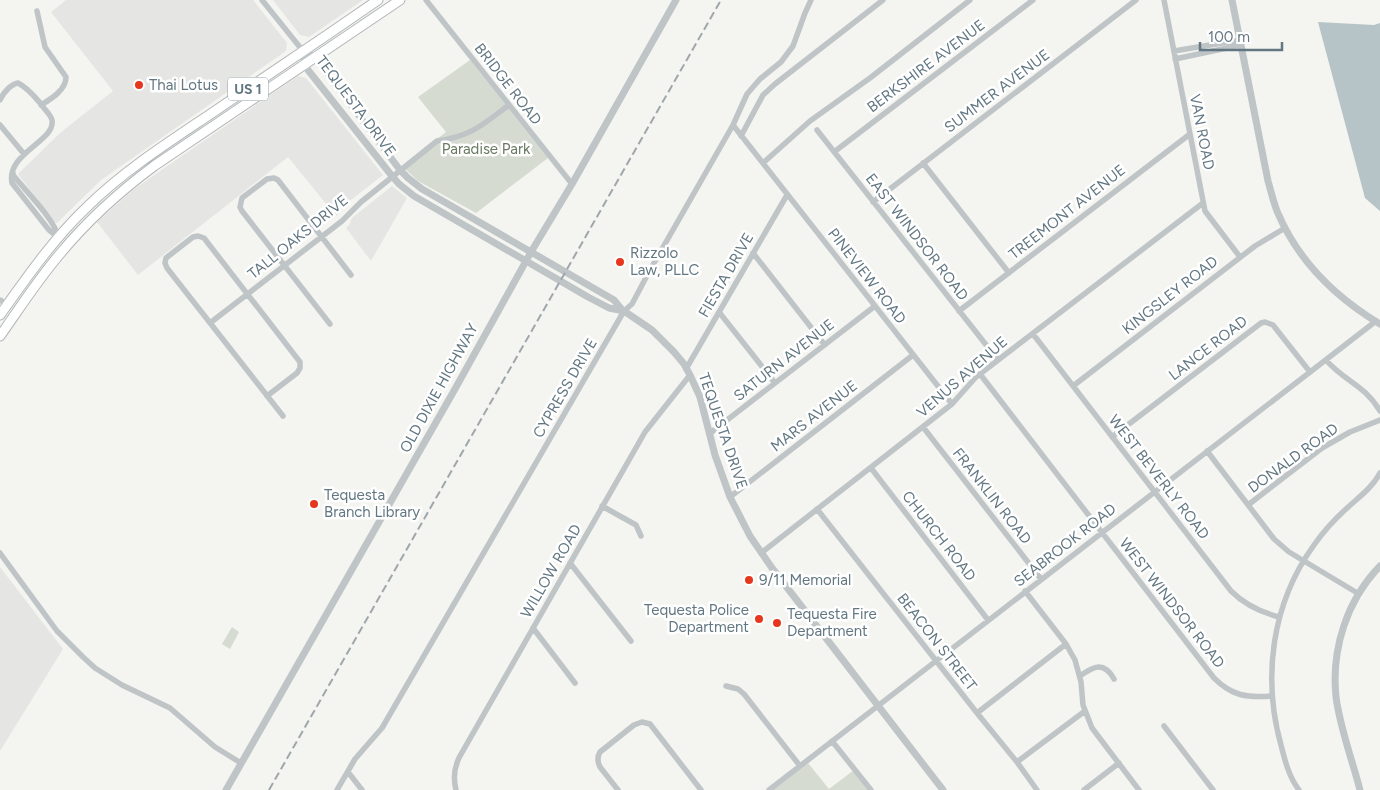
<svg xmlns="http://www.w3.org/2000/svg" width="1380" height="790" viewBox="0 0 1380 790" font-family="Figtree,sans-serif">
<rect width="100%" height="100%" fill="#f4f4f0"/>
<path fill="#e5e5e3" d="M 66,0 L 253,0 L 287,43 L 286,51 L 101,180 L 57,223 L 54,222 L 18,174 L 60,133 L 113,91 L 51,12 Z
M 273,0 L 363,0 L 309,37 L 300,35 Z
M 298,76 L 306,78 L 383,175 L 343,206 L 340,213 L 336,216 L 288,157 L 138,275 L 97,222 L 133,190 L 160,171 Z
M 392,186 L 407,198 L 371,261 L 346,228 L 349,225 L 352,218 Z
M 0,567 L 63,649 L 0,751 Z"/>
<path fill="#d6dbd1" d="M 470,60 L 548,158 L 476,213 L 418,181 L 402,166 L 446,132 L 418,97 Z
M 232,627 L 239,632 L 230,649 L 222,644 Z
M 808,763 L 829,789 L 854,770 L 869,790 L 772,790 Z"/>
<path fill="#b6c4c7" d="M 1318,22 L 1374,25 L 1380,23 L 1380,211 L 1365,198 Z"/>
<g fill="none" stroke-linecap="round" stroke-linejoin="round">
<defs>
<path id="primary" d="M 0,315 C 27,277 54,238 88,206 C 125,170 169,142 212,113 C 268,75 323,38 378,0
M 0,336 C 19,309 37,281 59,255 C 87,221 119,192 154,166 L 400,0"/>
</defs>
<use href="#primary" stroke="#b2b7ba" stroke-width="11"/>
<path stroke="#bfc4c6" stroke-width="5.5" d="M 262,0 L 303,51
M 426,0 L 572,184
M 1164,0 L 1205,211 L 1240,257
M 37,11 L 45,47 L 66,77 C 66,90 51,99 41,105
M 1174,51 L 1240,40
M 1175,59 L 1241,45
M 0,100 C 3,93 11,84 18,83 C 28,88 34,96 41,104 C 44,109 51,115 52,120 C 56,141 6,153 12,183 L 49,230 L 58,237
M 0,125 L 24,154
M 733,125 L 952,404
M 817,130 L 998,360
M 741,136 L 763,95 L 775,84 L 883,0
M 834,152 L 1033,0
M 763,163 L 810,121 L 870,78 L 970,0
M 923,163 L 1009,273
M 13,173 L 13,175 C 24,189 56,221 58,237
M 873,202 L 1136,0
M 753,253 L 824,344
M 0,300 L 7,304
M 959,311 L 1190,134
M 719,312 L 775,383
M 210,323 L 342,221 L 361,202 L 437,141 C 472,136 482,125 509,105
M 330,324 L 242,211 L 240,207 L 242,198 L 267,179 L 274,178 L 278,180 L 351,275
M 1033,334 L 1231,591 C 1245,605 1260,612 1279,617
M 1326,360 C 1344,381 1365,385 1380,411
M 686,369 L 787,195
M 980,374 L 1214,678 C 1232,696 1247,698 1272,696
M 1073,386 L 1255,246 L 1285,228
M 267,396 L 297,373 L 300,368 L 300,362 L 204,238 L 198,236 L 193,237 L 166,258 L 165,263 L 167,268 L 283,416
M 923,427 L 1041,579
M 709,434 L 875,306
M 1112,437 L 1261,323 L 1265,322 L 1273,325 L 1310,372
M 1207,451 L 1274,539 L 1289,552 L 1359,594
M 871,468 L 988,620
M 730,497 L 913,355
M 1248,505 L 1322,448 L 1350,432 L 1380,420
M 602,506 L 636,525 L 641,536
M 817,509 L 977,713 L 1017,762 L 1037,790
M 0,553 L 57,631 L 83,657 L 95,668 L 122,685 L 170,708 L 215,747 L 241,763
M 761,553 L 952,404 L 976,377 L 1203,203
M 570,563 L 631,641
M 1025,591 L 1066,644 L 1075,660 L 1081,682 L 1083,705 L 1092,728 L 1139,790
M 533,628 L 575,683
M 1080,676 C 1094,666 1104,661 1114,679
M 726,686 L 738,689 L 744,694 L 800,766
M 977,713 L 1066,644
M 1164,726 L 1213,790
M 832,741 L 871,790
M 1017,762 L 1085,711
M 348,772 L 362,790
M 337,790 L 355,759 L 382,728 L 624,311 L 632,304 L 650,270 L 733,125 L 747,94 L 760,79 L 781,62 L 793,46 L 805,13 L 811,0
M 456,790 C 453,778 454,767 460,756 L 645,432 L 690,375
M 618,790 L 600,767 C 597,761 597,757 600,752 L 634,725 L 642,722 L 650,724 L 701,790
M 769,790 L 1376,321
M 1084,790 L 1119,763
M 1299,790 C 1289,777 1285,761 1281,745 C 1262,677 1272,603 1314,545 C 1323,532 1334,520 1346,509 C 1359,497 1372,488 1380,473"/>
<path stroke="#bfc4c6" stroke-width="7" d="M 1232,0 L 1268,181 C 1271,191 1273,201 1277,211 C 1297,259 1335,297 1380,324
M 303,51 L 305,65 L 308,70 L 392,176 L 399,184 L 414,196 L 588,297 L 609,308 L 624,311 L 652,330 L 674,352 L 684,364 L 690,375 L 700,397 L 715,455 L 730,497 L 750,536 L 772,568 L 943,790
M 303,51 L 315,57 L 400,170 L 408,178 L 422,189 L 614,300 L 623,311
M 226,790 L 455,389 L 531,252 L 572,184 L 676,0
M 1360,790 C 1352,759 1340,728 1336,697 C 1331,649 1347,600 1380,566"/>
<use href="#primary" stroke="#fff" stroke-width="9"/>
<path stroke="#9fa7ac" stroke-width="2" stroke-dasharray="8 4" stroke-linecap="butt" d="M 269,790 L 721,0"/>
</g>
<g fill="#e6361e" stroke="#fff" stroke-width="2">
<circle cx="139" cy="85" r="5"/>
<circle cx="620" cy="262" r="5"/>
<circle cx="314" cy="504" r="5"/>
<circle cx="749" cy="580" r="5"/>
<circle cx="759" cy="619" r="5"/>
<circle cx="777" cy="623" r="5"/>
</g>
<g text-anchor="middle" stroke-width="5" stroke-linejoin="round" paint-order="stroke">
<rect fill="#fff" stroke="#91a0a8" stroke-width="1" x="228" y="77.5" width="40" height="23" rx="4"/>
<g font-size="14" font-weight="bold" fill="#627782">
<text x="248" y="94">US 1</text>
</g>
<g font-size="15" fill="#627782" stroke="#fff">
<text transform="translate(926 66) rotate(-37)" y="5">BERKSHIRE AVENUE</text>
<text transform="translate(508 84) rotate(52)" y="5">BRIDGE ROAD</text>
<text transform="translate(997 91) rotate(-37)" y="5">SUMMER AVENUE</text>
<text transform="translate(356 106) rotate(53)" y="5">TEQUESTA DRIVE</text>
<text transform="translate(1202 132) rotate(79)" y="5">VAN ROAD</text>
<text transform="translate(1067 212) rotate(-38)" y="5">TREEMONT AVENUE</text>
<text transform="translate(298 237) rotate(-39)" y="5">TALL OAKS DRIVE</text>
<text transform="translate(917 237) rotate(52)" y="5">EAST WINDSOR ROAD</text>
<text transform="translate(726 275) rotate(-60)" y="5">FIESTA DRIVE</text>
<text transform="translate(867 276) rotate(52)" y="5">PINEVIEW ROAD</text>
<text transform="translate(1170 295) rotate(-38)" y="5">KINGSLEY ROAD</text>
<text transform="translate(1208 348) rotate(-38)" y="5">LANCE ROAD</text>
<text transform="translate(784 360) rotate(-38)" y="5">SATURN AVENUE</text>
<text transform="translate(962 377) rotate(-41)" y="5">VENUS AVENUE</text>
<text transform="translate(439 388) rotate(-61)" y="5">OLD DIXIE HIGHWAY</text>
<text transform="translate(565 388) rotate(-60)" y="5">CYPRESS DRIVE</text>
<text transform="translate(814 416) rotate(-38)" y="5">MARS AVENUE</text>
<text transform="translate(723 431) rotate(71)" y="5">TEQUESTA DRIVE</text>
<text transform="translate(1293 458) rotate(-36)" y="5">DONALD ROAD</text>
<text transform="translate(1159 477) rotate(52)" y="5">WEST BEVERLY ROAD</text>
<text transform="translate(992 496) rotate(52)" y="5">FRANKLIN ROAD</text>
<text transform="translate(939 536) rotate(52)" y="5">CHURCH ROAD</text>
<text transform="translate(1065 545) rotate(-38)" y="5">SEABROOK ROAD</text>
<text transform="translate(551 571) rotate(-60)" y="5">WILLOW ROAD</text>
<text transform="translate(1172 603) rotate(52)" y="5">WEST WINDSOR ROAD</text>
<text transform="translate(937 642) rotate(52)" y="5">BEACON STREET</text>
</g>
<g font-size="15" fill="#627782" stroke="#fff" text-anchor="start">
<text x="149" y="90">Thai Lotus</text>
<text x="630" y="258">Rizzolo<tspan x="630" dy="17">Law, PLLC</tspan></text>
<text x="324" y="500">Tequesta<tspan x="324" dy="17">Branch Library</tspan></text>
<text x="759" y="585">9/11 Memorial</text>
<text x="749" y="615" text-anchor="end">Tequesta Police<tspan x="749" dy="17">Department</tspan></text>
<text x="787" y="619">Tequesta Fire<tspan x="787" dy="17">Department</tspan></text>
</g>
<g font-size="15" fill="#697961" stroke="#fff">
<text x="486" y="154">Paradise Park</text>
</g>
</g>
<path d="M1200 42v8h82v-8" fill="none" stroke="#627782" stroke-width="2.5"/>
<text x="1208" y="42" font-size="15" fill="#627782" stroke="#ffffff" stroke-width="4" paint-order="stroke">100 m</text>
</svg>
